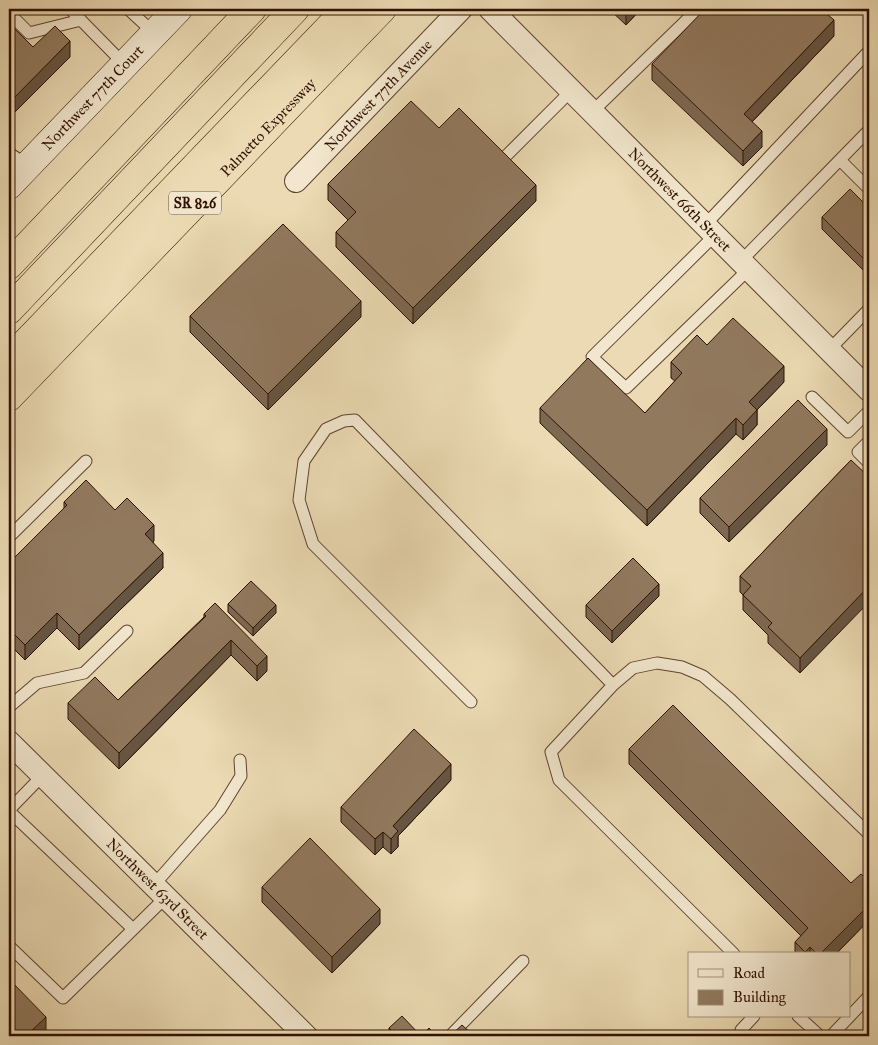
<svg xmlns="http://www.w3.org/2000/svg" width="878" height="1045" viewBox="0 0 878 1045" font-family="'IM FELL Great Primer',serif">
<rect width="100%" height="100%" fill="#ebdab3"/>
<filter id="stains"><feTurbulence type="fractalNoise" baseFrequency=".004" numOctaves="4"/><feColorMatrix values="0 0 0 0 .2 0 0 0 0 .09 0 0 0 0 .02 0 0 0 .5 -.17"/></filter>
<radialGradient id="worn" r=".72"><stop offset=".6" stop-color="#630" stop-opacity="0"/><stop offset="1" stop-color="#630" stop-opacity=".3"/></radialGradient>
<g fill="none" stroke-linecap="round" stroke-linejoin="round">
<defs>
<path id="lane" d="M 70,9 L 124,64
M 128,9 L 154,33
M 9,13 L 29,33 L 81,20
M 592,112 L 698,9
M 9,153 L 27,165
M 504,158 L 571,91
M 840,160 L 869,189
M 705,225 L 869,51
M 715,235 L 592,357 L 626,388 L 749,269
M 741,261 L 869,130
M 829,350 L 869,309
M 812,397 L 848,432 L 869,411
M 869,441 L 858,452 L 869,463
M 9,537 L 86,461
M 471,702 L 313,544 L 299,500 L 304,461 L 326,429 L 344,421 L 355,420 L 613,685
M 9,707 L 37,683 L 84,673 L 127,631
M 9,810 L 42,776
M 9,811 L 133,929
M 153,886 L 220,810 L 241,776 L 240,760
M 9,946 L 63,998 L 165,898
M 734,954 L 559,780 L 551,752 L 613,685 L 633,668 L 657,663 L 682,667 L 703,676 L 730,699 L 869,834
M 798,1016 L 820,1036
M 450,1036 L 523,961
M 748,1036 L 741,1030 L 754,1016
M 831,1036 L 869,996"/>
<g id="street">
<path id="s1" d="M 490,9 L 869,390"/>
<path id="s2" d="M 296,181 L 461,9"/>
<path id="s3" d="M 9,742 L 306,1036"/>
</g>
<g id="secondary">
<path id="s4" d="M 9,185 L 178,9"/>
</g>
<g id="highway">
<path d="M 9,265 L 252,9"/>
<path d="M 9,310 L 295,9"/>
<path d="M 9,360 L 347,9"/>
<path id="s5" d="M 9,397 L 382,9"/>
</g>
</defs>
<use href="#lane" stroke="#5f422e" stroke-width="13"/>
<use href="#street" stroke="#5f422e" stroke-width="24"/>
<use href="#secondary" stroke="#301002" stroke-width="29"/>
<use href="#highway" stroke="#301002" stroke-width="29"/>
<use href="#lane" stroke="#f2e7ce" stroke-width="11"/>
<use href="#street" stroke="#f2e7ce" stroke-width="22"/>
<use href="#secondary" stroke="#f2e7ce" stroke-width="28"/>
<use href="#highway" stroke="#ebdab3" stroke-width="28"/>
</g>
<path fill="#7d6851" stroke="#301002" d="M 609,9 L 641,9 L 626,25 Z
M 834,36 L 752,122 L 762,147 L 743,166 L 652,80 L 652,64 Z
M 328,184 L 536,201 L 413,324 L 336,247 L 336,232 L 348,220 L 328,200 Z
M 869,208 L 869,276 L 822,229 L 822,217 Z
M 190,316 L 361,317 L 268,410 L 190,332 Z
M 707,345 L 784,382 L 757,410 L 757,425 L 743,440 L 736,434 L 647,526 L 540,423 L 540,408 L 645,413 L 675,381 L 671,378 L 671,362 Z
M 827,445 L 729,542 L 700,513 L 700,498 Z
M 851,460 L 800,673 L 768,643 L 768,635 L 743,610 L 743,595 L 740,592 L 740,576 Z
M 64,502 L 115,510 L 154,541 L 153,542 L 163,568 L 79,650 L 57,628 L 25,660 L 9,644 L 9,563 L 64,508 Z
M 659,596 L 612,643 L 586,617 L 586,605 Z
M 228,604 L 276,613 L 253,636 L 228,612 Z
M 204,614 L 267,671 L 257,681 L 231,655 L 119,769 L 68,719 L 68,703 L 118,700 L 204,617 Z
M 629,749 L 869,905 L 869,920 L 836,954 L 795,954 L 795,942 L 801,936 L 629,764 Z
M 869,768 L 869,787 L 868,785 L 868,770 Z
M 451,780 L 398,836 L 398,847 L 391,854 L 383,847 L 375,855 L 341,822 L 341,807 Z
M 262,887 L 380,924 L 332,973 L 262,902 Z
M 389,1028 L 421,1036 L 433,1036 L 389,1036 Z"/>
<path fill="#665542" stroke="#301002" d="M 626,9 L 641,9 L 626,25 Z
M 834,20 L 834,36 L 744,130 L 744,114 Z
M 70,41 L 70,57 L 9,118 L 9,103 Z
M 762,131 L 762,147 L 743,166 L 743,151 Z
M 536,185 L 536,201 L 413,324 L 413,308 Z
M 361,301 L 361,317 L 268,410 L 268,394 Z
M 784,366 L 784,382 L 757,410 L 757,425 L 743,440 L 743,425 L 749,402 Z
M 736,418 L 736,434 L 647,526 L 647,510 Z
M 827,429 L 827,445 L 729,542 L 729,527 Z
M 154,525 L 154,541 L 145,550 L 145,534 Z
M 163,553 L 163,568 L 79,650 L 79,635 Z
M 659,584 L 659,596 L 612,643 L 612,631 Z
M 869,586 L 869,602 L 800,673 L 800,658 Z
M 276,605 L 276,613 L 253,636 L 253,628 Z
M 57,613 L 57,628 L 25,660 L 25,645 Z
M 231,640 L 231,655 L 119,769 L 119,753 Z
M 267,656 L 267,671 L 257,681 L 257,666 Z
M 451,764 L 451,780 L 398,836 L 398,847 L 391,854 L 391,839 L 393,826 Z
M 383,832 L 383,847 L 375,855 L 375,839 Z
M 869,905 L 869,920 L 836,954 L 820,954 Z
M 380,909 L 380,924 L 332,973 L 332,957 Z
M 810,947 L 810,954 L 805,954 L 805,952 Z
M 46,1017 L 46,1032 L 42,1036 L 26,1036 Z"/>
<path fill="#91795e" stroke="#301002" d="M 705,9 L 821,9 L 834,20 L 744,114 L 762,131 L 743,151 L 652,64 Z
M 9,23 L 33,47 L 55,26 L 70,41 L 9,103 Z
M 411,101 L 439,128 L 459,108 L 536,185 L 413,308 L 336,232 L 356,212 L 328,184 Z
M 850,189 L 869,208 L 869,264 L 822,217 Z
M 283,224 L 361,301 L 268,394 L 190,316 Z
M 733,318 L 784,366 L 749,402 L 757,410 L 743,425 L 736,418 L 647,510 L 540,408 L 588,358 L 645,413 L 682,373 L 671,362 L 697,335 L 707,345 Z
M 798,400 L 827,429 L 729,527 L 700,498 Z
M 851,460 L 869,477 L 869,586 L 800,658 L 768,627 L 772,623 L 743,595 L 751,586 L 740,576 Z
M 86,480 L 115,510 L 127,498 L 154,525 L 145,534 L 163,553 L 79,635 L 57,613 L 25,645 L 9,629 L 9,563 L 67,505 L 64,502 Z
M 633,558 L 659,584 L 612,631 L 586,605 Z
M 251,581 L 276,605 L 253,628 L 228,604 Z
M 215,603 L 267,656 L 257,666 L 231,640 L 119,753 L 68,703 L 95,677 L 118,700 L 206,616 L 204,614 Z
M 673,705 L 851,883 L 861,874 L 869,882 L 869,888 L 868,890 L 869,892 L 869,905 L 820,954 L 817,954 L 810,947 L 805,952 L 795,942 L 808,928 L 629,749 Z
M 414,729 L 451,764 L 393,826 L 398,831 L 391,839 L 383,832 L 375,839 L 341,807 Z
M 310,838 L 380,909 L 332,957 L 262,887 Z
M 9,979 L 46,1017 L 26,1036 L 9,1036 Z
M 402,1016 L 421,1036 L 429,1028 L 433,1033 L 429,1036 L 397,1036 L 389,1028 Z
M 462,1025 L 474,1036 L 450,1036 Z"/>
<g text-anchor="middle" stroke-width="4" stroke-linejoin="round" paint-order="stroke">
<rect fill="#f2e7ce" stroke="#6a503f" stroke-width="1" x="169" y="191.5" width="52" height="23" rx="4"/>
<g font-size="14" font-weight="bold" fill="#301002">
<text x="195" y="208">SR 826</text>
</g>
<g font-size="15" fill="#301002" stroke="#f2e7ce">
<text dy="5" stroke="none"><textPath href="#s2" startOffset="119">Northwest 77th Avenue</textPath></text>
<text dy="5" stroke="none"><textPath href="#s4" startOffset="121">Northwest 77th Court</textPath></text>
<text dy="5" stroke="none"><textPath href="#s5" startOffset="374">Palmetto Expressway</textPath></text>
<text dy="5" stroke="none"><textPath href="#s1" startOffset="269">Northwest 66th Street</textPath></text>
<text dy="5" stroke="none"><textPath href="#s3" startOffset="209">Northwest 63rd Street</textPath></text>
</g>
</g>
<rect width="878" height="1045" fill="none" stroke="#ebdab3" stroke-width="30"/>
<rect x="10" y="10" width="858" height="1025" fill="none" stroke="#301002" stroke-width="2.5"/>
<rect x="15" y="15" width="848" height="1015" fill="none" stroke="#301002"/>
<rect x="688" y="952" width="162" height="65" fill="#f2e7ce" stroke="#a4917c"/>
<rect x="698" y="969" width="25" height="8" fill="#f2e7ce" stroke="#a4917c"/>
<text x="733" y="978" font-size="15" fill="#301002">Road</text>
<rect x="698" y="990" width="25" height="15" fill="#91795e" stroke="#a4917c"/>
<text x="733" y="1002" font-size="15" fill="#301002">Building</text>
<rect width="100%" height="100%" filter="url(#stains)"/>
<rect width="100%" height="100%" fill="url(#worn)"/>
</svg>
